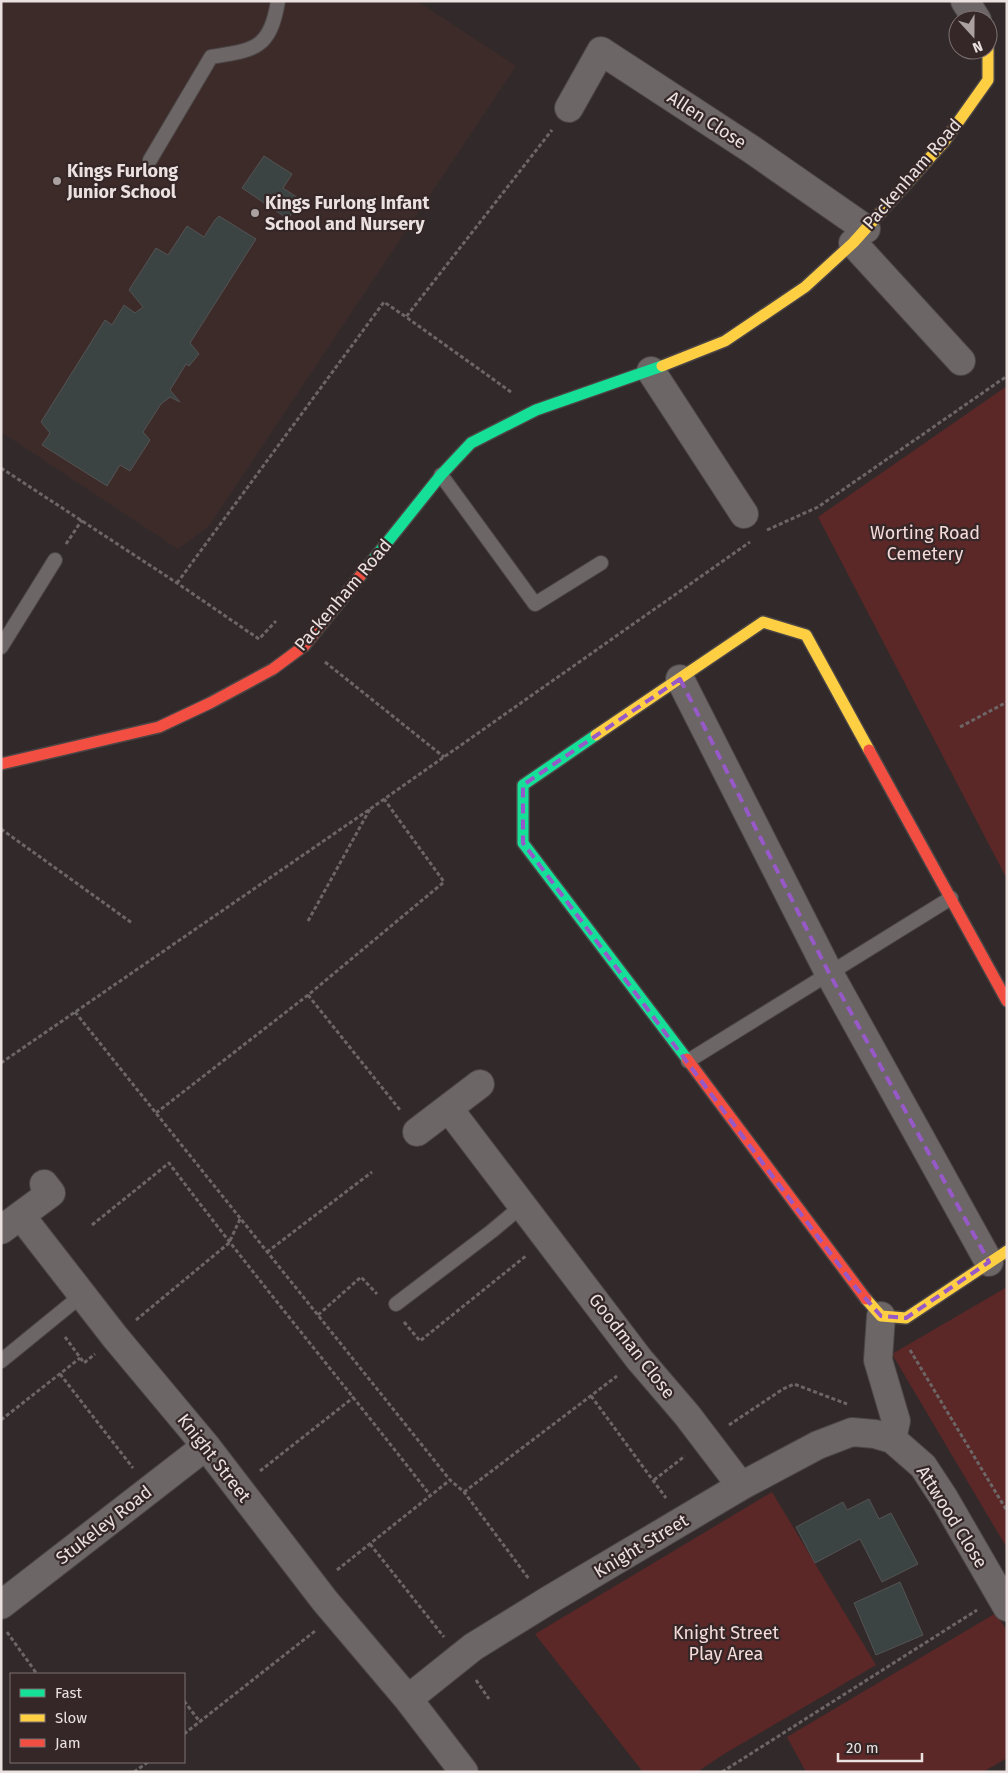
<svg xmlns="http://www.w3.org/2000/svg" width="1008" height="1773" viewBox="0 0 1008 1773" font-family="'Fira Sans',sans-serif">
<rect width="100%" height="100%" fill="#322a2a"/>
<path fill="#3d2b2a" d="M 1,1 L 417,1 L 516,66 L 209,526 L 178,549 L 1,432 Z"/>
<path fill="#5c2727" d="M 1007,386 L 1007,879 L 818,517 Z
M 1007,1287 L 1007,1548 L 892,1354 Z
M 772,1492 L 876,1665 L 724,1754 L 697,1772 L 643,1772 L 535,1634 Z
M 996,1613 L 1007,1631 L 1007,1758 L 983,1772 L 806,1772 L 787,1737 Z"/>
<path fill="#3c4443" stroke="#545353" d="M 264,156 L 292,174 L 283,188 L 301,200 L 288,219 L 242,188 Z
M 219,216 L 256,239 L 190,343 L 199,354 L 189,366 L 186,364 L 170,390 L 180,402 L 170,397 L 161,404 L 143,432 L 150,440 L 130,471 L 120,465 L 107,486 L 42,445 L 50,433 L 41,422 L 105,320 L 112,325 L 124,305 L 135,313 L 143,307 L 129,290 L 156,248 L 168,255 L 187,226 L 204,237 L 215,220 Z
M 869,1499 L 879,1519 L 891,1513 L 918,1564 L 882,1582 L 860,1539 L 815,1563 L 796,1527 L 843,1502 L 847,1510 Z
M 900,1582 L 923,1635 L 876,1655 L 854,1603 Z"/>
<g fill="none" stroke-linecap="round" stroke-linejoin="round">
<defs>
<path id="lane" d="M 150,160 L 211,57 C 255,50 270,49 278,1
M 441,475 L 535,604 L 601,563
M 1,647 L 55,560
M 688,1061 L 951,898
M 396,1304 L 492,1231 L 523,1205
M 1,1361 L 82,1295"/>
<path id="street" d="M 965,1 L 977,20
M 569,108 L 601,51 L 751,149 L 866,229
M 853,243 L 961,361
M 651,371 L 744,514
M 680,679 L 829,973 L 989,1262
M 449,1109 L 639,1359 L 687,1415 L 741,1486
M 417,1132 L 480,1084
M 21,1216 L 115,1337 L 206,1446 L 325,1601 L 408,1699 L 464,1772
M 1,1230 L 51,1193 L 44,1184
M 881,1316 L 878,1360 L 896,1421 L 892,1439
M 1,1605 L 206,1446
M 408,1699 L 473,1647 L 549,1600 L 741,1486 L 818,1445 L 852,1432 L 875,1434 L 892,1439 L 923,1466 L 944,1498 L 1007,1607"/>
<path id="fast" d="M 361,575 L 441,475 L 471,443 L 536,410 L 662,366
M 596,735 L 523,785 L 523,843 L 687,1059"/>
<path id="slow" d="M 662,366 L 725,341 L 805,287 L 853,243 L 944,142 L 988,80 L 988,39
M 596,735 L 763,622 L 806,635 L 869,750
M 866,1299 L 881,1316 L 906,1318 L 1007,1251"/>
<path id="jam" d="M 869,750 L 1007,1001
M 1,764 L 159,727 L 210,703 L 273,669 L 304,646 L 361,575
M 687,1059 L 866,1299"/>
</defs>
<use href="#lane" stroke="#4c4545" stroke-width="16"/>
<use href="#street" stroke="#4c4545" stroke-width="30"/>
<use href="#fast" stroke="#4c4545" stroke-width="14"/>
<use href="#slow" stroke="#4c4545" stroke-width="14"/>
<use href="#jam" stroke="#4c4545" stroke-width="14"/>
<path stroke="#6c6666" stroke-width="3" stroke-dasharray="4 2.5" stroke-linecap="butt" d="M 511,392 L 406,317 L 552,130
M 1,468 L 177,583 L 259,639 L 276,621
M 767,530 L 818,507 L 1007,376
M 66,544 L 82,520
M 177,583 L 384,302 L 406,317
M 325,662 L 444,757
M 960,727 L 1007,702
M 1,829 L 132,923
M 308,921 L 370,809
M 308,995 L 400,1110
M 75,1012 L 450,1480 L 464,1492 L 529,1579
M 1,1063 L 370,809 L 750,542
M 156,1113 L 308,995 L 444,882 L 384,799
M 92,1225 L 169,1163 C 254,1276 344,1384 430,1495
M 267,1252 L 372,1172
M 318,1315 L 361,1277 L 377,1294
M 136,1320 L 229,1243 L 240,1219
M 404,1322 L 420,1341 L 527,1255
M 65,1337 L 84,1363 L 95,1354
M 910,1350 L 1007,1511
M 60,1374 L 133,1468
M 591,1396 L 666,1498
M 1,1420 L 80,1358
M 729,1425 L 783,1389 L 794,1384 L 847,1404
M 260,1471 L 354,1397
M 654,1480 L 685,1456
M 464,1492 L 617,1376
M 370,1544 L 444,1637
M 337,1570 L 450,1480
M 7,1632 L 37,1674
M 476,1680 L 489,1699
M 184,1701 L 200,1722
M 184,1734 L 315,1631
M 134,1772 L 148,1762
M 722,1772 L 977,1610"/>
<use href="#lane" stroke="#6c6666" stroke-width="14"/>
<use href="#street" stroke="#6c6666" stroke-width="28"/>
<use href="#fast" stroke="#16e098" stroke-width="11"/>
<use href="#slow" stroke="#ffcf43" stroke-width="11"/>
<use href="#jam" stroke="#f24e42" stroke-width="11"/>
</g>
<path fill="none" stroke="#9759c7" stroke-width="4" stroke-dasharray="10 6" stroke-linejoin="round" d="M 680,679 L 829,973 L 989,1262 L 906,1318 L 881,1316 L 857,1289 L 523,843 L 523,785 Z"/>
<g fill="#aaa1a0" stroke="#352727" stroke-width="2">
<circle cx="57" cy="181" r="5"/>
<circle cx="255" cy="213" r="5"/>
</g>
<g text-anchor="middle" stroke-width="4.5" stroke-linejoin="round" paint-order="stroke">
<g font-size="18" fill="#eae1e0" stroke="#352727">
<text transform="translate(707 120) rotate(33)" y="6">Allen Close</text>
<text transform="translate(912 174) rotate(-49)" y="6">Packenham Road</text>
<text transform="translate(343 595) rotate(-50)" y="6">Packenham Road</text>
<text transform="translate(632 1346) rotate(52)" y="6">Goodman Close</text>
<text transform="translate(214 1458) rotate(52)" y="6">Knight Street</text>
<text transform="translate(952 1517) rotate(58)" y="6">Attwood Close</text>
<text transform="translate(104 1525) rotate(-38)" y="6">Stukeley Road</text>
<text transform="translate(641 1546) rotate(-31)" y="6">Knight Street</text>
</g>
<g font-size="18" font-weight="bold" fill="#eae1e0" stroke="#352727" text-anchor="start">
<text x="67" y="177">Kings Furlong<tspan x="67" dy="21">Junior School</tspan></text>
<text x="265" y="209">Kings Furlong Infant<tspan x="265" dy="21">School and Nursery</tspan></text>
</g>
<g font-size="18" fill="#f4dbd9" stroke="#352727">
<text x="925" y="539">Worting Road<tspan x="925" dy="21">Cemetery</tspan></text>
<text x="726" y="1639">Knight Street<tspan x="726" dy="21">Play Area</tspan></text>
</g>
</g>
<rect width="1008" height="1773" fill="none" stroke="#eae1e0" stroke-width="5"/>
<rect x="10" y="1673" width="175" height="90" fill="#352727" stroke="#7d7171"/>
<rect x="20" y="1689" width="25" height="8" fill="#16e098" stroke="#7d7171"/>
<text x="55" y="1698" font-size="15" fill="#eae1e0">Fast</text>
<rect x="20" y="1714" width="25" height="8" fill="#ffcf43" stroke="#7d7171"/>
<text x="55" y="1723" font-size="15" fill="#eae1e0">Slow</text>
<rect x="20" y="1739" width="25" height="8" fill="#f24e42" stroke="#7d7171"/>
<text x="55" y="1748" font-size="15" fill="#eae1e0">Jam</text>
<g transform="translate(973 35) rotate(159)"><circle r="24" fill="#352727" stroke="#7d7171"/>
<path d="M0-4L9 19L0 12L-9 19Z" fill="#aaa1a0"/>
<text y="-8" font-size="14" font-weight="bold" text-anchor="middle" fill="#eae1e0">N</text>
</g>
<path d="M838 1753v8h84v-8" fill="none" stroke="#eae1e0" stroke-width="2.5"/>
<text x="846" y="1753" font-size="15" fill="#eae1e0" stroke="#352727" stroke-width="4" paint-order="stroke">20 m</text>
</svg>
